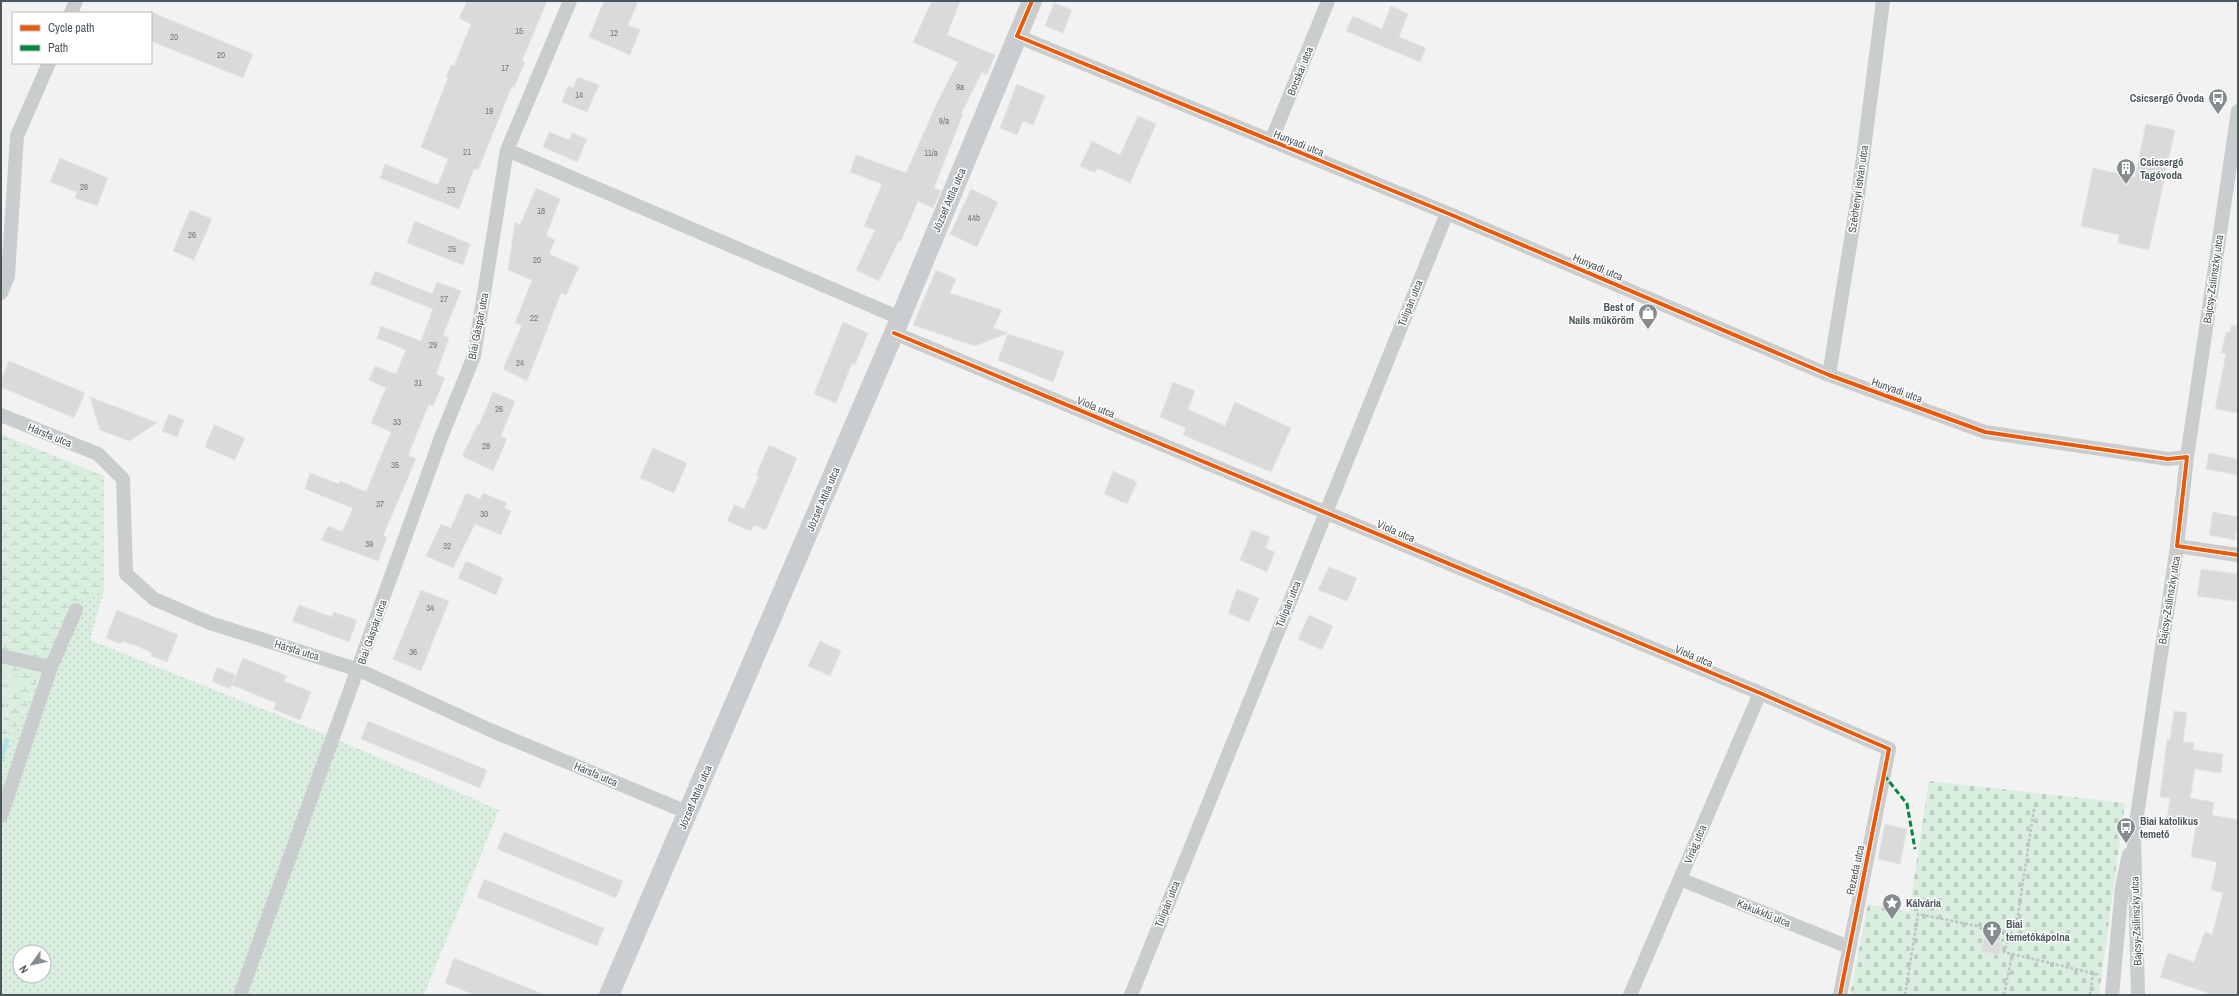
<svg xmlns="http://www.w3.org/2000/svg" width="2239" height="996" viewBox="0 0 2239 996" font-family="'Archivo Narrow',sans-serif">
<defs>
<pattern id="grass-dots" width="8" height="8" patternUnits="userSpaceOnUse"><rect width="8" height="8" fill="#d9eede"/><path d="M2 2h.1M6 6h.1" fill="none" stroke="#bccec1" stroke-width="1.8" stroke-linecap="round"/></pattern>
<pattern id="wetland-marsh" width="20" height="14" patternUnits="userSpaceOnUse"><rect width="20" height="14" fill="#d9eede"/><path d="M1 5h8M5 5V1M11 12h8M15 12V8" fill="none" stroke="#bccec1"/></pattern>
<pattern id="cemetery-stones" width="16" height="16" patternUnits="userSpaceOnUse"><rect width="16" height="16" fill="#d9eede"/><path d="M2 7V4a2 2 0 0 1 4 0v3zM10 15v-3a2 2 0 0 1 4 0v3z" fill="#bccec1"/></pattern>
<pattern id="park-tufts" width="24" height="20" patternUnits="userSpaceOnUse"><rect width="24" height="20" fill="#d9eede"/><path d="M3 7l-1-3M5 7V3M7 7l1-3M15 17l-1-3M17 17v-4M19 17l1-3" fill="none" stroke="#bccec1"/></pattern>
</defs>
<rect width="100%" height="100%" fill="#f2f2f2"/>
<path fill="url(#grass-dots)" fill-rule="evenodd" d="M 104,590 L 90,640 L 320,732 L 499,810 L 424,995 L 1,995 L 1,775 L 12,737 L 71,606 ZM 20,952 L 44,952 L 44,976 L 20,976 Z"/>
<path fill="url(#wetland-marsh)" d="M 1,434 L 104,476 L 104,590 L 71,606 L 12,737 L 1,775 L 1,727 L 20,677 L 1,674 Z"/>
<path fill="url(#cemetery-stones)" d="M 1929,781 L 2125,803 L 2099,995 L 1850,995 L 1868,904 L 1909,912 Z"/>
<path fill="url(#park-tufts)" d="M 1,674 L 20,676 L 1,727 Z"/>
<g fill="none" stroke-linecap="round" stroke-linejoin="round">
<path stroke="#b2e4e8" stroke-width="5" d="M 1,758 L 7,740"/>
</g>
<path fill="#dadadb" stroke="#e3e4e4" d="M 467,1 L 547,1 L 522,61 L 525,62 L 514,87 L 512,86 L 478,170 L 474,169 L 459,209 L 380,178 L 385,164 L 438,185 L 448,159 L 421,147 L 448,78 L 446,77 L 451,65 L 454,66 L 471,24 L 459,18 Z
M 604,1 L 638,1 L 628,25 L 640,30 L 630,55 L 589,37 Z
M 932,1 L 960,1 L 947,35 L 995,55 L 987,75 L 982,72 L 961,114 L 963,114 L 934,188 L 941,191 L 933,208 L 918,201 L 901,241 L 899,240 L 879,281 L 856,270 L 875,230 L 864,226 L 882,184 L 850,172 L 856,155 L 906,173 L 937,103 L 958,62 L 913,42 Z
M 1054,3 L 1072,10 L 1063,33 L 1045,26 Z
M 1391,6 L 1408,14 L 1399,37 L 1426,48 L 1420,62 L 1346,31 L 1353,16 L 1382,29 Z
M 151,12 L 253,54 L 243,78 L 151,41 Z
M 578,77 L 599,85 L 587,112 L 562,102 L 568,86 L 573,88 Z
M 1017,84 L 1045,96 L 1033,125 L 1023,121 L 1017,135 L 1000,128 Z
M 1138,116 L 1156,124 L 1130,183 L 1097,168 L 1095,173 L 1080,166 L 1092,141 L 1120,155 Z
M 2146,124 L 2175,130 L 2149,250 L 2118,243 L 2119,235 L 2081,226 L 2093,168 L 2135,177 Z
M 549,132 L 569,140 L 572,133 L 587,139 L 577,162 L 543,147 Z
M 60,158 L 108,178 L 97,206 L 75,198 L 77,192 L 50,182 Z
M 536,188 L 560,199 L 546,236 L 555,240 L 549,254 L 579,267 L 566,295 L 561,293 L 527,381 L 503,369 L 522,325 L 515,323 L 532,280 L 508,270 L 515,222 L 520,225 Z
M 971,189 L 998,202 L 977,247 L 950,234 Z
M 190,210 L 212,219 L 194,260 L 173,251 Z
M 415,221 L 470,244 L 463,265 L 407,243 Z
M 936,270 L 956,279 L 950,293 L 1002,310 L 993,328 L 1008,333 L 975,346 L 913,325 Z
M 375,271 L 432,294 L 437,282 L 461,291 L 443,335 L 449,338 L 436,374 L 445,378 L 433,406 L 429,404 L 408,455 L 416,459 L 383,536 L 387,537 L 378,561 L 321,540 L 328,526 L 342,532 L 353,508 L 305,489 L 310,473 L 339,484 L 340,481 L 366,492 L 391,432 L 371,423 L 386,388 L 369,380 L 375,366 L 396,374 L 406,350 L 377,338 L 381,326 L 421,341 L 433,309 L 370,284 Z
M 843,322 L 868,333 L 855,365 L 852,363 L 836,403 L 814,394 Z
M 2231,325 L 2238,326 L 2238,413 L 2215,409 L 2226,354 L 2221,353 L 2226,332 L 2230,333 Z
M 1008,334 L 1064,352 L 1053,382 L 998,360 Z
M 9,361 L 85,393 L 74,418 L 1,387 L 1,380 Z
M 1173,382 L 1195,391 L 1188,409 L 1225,426 L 1235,402 L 1291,428 L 1271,472 L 1183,435 L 1186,428 L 1160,417 Z
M 493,392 L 515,401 L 501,436 L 507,439 L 493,471 L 462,456 L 478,424 L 479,425 Z
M 90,397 L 132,413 L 157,423 L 129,441 L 100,430 Z
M 169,414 L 184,420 L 177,437 L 162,431 Z
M 214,425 L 245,438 L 235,460 L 205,447 Z
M 769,445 L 797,458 L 766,530 L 754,525 L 751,531 L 727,521 L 734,505 L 744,509 L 759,476 L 756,475 Z
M 653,448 L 687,463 L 674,493 L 640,478 Z
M 2209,453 L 2238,459 L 2238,475 L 2206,469 Z
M 1113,471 L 1137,482 L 1127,504 L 1104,494 Z
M 466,493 L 480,499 L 483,493 L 507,503 L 504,508 L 511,511 L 501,535 L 475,524 L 453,568 L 426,556 L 441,524 L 451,528 Z
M 2213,512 L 2238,517 L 2235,540 L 2209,535 Z
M 1252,530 L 1270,537 L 1265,548 L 1275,552 L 1267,572 L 1240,560 Z
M 466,561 L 503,578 L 496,595 L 458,578 Z
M 1329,567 L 1357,578 L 1347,601 L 1318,590 Z
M 2201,569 L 2238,574 L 2236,601 L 2197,596 Z
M 1237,589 L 1259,598 L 1249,622 L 1228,613 Z
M 421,590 L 449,601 L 421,671 L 393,659 Z
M 299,605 L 332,617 L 334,612 L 357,620 L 349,642 L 292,621 Z
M 117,610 L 178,635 L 167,662 L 151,656 L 152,653 L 137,646 L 122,641 L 121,644 L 106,638 Z
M 1309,615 L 1333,626 L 1322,650 L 1298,639 Z
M 820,641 L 841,651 L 830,676 L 808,666 Z
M 243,658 L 287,676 L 284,681 L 311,692 L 300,720 L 273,709 L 276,703 L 232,685 Z
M 217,667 L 235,675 L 230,689 L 212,681 Z
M 2174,711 L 2187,713 L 2183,742 L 2194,743 L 2193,750 L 2223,754 L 2221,773 L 2195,769 L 2190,798 L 2214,802 L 2212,815 L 2238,820 L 2238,995 L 2214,995 L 2160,977 L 2168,953 L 2194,962 L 2205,932 L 2212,935 L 2223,893 L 2211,890 L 2217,862 L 2191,857 L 2196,824 L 2167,820 L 2170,798 L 2160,797 L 2167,740 L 2170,740 Z
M 368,721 L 487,770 L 480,788 L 361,739 Z
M 1885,824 L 1907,829 L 1900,864 L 1878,859 Z
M 504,832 L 623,881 L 616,898 L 497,849 Z
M 484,879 L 604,928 L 597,946 L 477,897 Z
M 1984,939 L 2002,943 L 1999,955 L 1981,951 Z
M 454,958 L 543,994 L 543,995 L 475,995 L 445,983 Z"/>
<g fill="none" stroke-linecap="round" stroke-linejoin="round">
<path stroke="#bac4c0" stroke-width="2.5" stroke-dasharray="3 2" stroke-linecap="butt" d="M 2034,809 L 2018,915 L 2004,952 L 2100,975
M 1905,995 L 1918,914 L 1977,926 L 2008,943
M 2004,995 L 2012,955
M 2090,995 L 2093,974"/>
<path stroke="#cacdcd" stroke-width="14" d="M 71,13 L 76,1
M 1017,36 L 1447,213 L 1829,375 L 1985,432 L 2168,459 L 2187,457
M 1271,141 L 1328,1
M 507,150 L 900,318
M 1,293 L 8,276 L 17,136 L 49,63
M 894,333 L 1760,693 L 1889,749 L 1840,995
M 1829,375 L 1858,196 L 1883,1
M 1,415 L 98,454 L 123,479 L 126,574 L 154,599 L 210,623 L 359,670 L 490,730 L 689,813
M 2177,546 L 2238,555
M 1,656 L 51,667
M 1,816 L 51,667 L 76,610
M 1680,879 L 1849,947
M 240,995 L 442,435 L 474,356 L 507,150 L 570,1
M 1131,995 L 1447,213
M 1630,995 L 1760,693
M 2112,995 L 2122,887 L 2129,854
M 2138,995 L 2134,836 L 2177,546 L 2187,457 L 2238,111"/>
<path stroke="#cacdcf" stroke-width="20" d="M 609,995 L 894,333 L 1032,1"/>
<path stroke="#00873e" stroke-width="3" stroke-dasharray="6 3" stroke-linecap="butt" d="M 1884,775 L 1907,804 L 1915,849"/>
<defs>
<path id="cycleway" d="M 1032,1 L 1017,36 L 1447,213 L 1829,375 L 1985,432 L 2168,459 L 2187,457 L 2177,546 L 2238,555
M 894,333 L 1760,693 L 1889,749 L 1840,995"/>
</defs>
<use href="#cycleway" stroke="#fff" stroke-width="6"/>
<use href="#cycleway" stroke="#e8590c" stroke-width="4"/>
</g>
<defs>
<symbol id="bus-pin" viewBox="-11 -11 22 30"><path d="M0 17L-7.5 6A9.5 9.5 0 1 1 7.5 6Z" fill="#858d90" stroke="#fff"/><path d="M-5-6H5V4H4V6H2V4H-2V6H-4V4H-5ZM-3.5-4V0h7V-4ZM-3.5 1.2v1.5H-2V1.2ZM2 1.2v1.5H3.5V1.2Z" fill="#fff"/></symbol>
<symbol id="building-pin" viewBox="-11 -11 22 30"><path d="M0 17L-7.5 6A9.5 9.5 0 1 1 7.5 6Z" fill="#858d90" stroke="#fff"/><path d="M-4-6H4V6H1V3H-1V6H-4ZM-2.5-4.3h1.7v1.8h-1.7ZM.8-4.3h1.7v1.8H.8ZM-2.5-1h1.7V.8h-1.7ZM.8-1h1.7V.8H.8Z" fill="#fff"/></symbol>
<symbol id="shop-pin" viewBox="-11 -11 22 30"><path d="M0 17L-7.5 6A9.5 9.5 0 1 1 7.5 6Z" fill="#858d90" stroke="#fff"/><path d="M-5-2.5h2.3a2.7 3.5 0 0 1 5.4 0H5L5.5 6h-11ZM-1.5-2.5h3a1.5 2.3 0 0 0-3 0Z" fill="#fff"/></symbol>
<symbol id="sight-pin" viewBox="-11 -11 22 30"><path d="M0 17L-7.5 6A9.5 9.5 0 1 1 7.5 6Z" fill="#858d90" stroke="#fff"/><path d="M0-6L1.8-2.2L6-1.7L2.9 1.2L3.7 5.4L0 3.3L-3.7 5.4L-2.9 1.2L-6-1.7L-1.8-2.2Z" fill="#fff"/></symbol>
<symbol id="church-pin" viewBox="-11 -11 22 30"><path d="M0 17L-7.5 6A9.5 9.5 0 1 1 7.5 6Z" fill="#858d90" stroke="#fff"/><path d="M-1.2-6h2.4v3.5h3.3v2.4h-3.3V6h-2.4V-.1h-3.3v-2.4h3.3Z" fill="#fff"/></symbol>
</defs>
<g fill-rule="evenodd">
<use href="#bus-pin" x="2207" y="87" width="22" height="30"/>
<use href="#building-pin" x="2115" y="157" width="22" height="30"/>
<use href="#shop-pin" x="1637" y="302" width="22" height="30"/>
<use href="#bus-pin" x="2115" y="816" width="22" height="30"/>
<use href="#sight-pin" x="1881" y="892" width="22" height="30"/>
<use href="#church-pin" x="1981" y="919" width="22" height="30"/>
</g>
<g text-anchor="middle" stroke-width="3" stroke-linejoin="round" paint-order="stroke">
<g font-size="9" fill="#6f787c">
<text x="519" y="34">15</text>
<text x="614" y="36">12</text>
<text x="174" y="40">20</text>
<text x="221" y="58">20</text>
<text x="505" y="71">17</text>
<text x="960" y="90">9a</text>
<text x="579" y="98">14</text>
<text x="489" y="114">19</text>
<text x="944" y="124">9/a</text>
<text x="467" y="155">21</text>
<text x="931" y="156">11/a</text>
<text x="84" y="190">26</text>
<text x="451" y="193">23</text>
<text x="541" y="214">18</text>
<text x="974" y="221">44b</text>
<text x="192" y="238">26</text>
<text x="452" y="252">25</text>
<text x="537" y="263">20</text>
<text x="444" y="302">27</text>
<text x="534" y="321">22</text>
<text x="433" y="348">29</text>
<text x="520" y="366">24</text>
<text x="418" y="386">31</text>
<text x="499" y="412">26</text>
<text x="397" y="425">33</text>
<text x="486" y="449">28</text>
<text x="395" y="468">35</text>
<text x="380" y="507">37</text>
<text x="484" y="517">30</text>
<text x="369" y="547">39</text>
<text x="447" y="549">32</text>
<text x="430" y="611">34</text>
<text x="413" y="655">36</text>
</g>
<g font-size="11" fill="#4a565c" stroke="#fff">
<text transform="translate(1300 71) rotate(-68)" y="4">Bocskai utca</text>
<text transform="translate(1299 143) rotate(22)" y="4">Hunyadi utca</text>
<text transform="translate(1858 189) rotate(-82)" y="4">Széchenyi István utca</text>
<text transform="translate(949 200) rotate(-67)" y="4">József Attila utca</text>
<text transform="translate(1598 267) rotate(23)" y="4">Hunyadi utca</text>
<text transform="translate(2213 279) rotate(-82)" y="4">Bajcsy-Zsilinszky utca</text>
<text transform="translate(1410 303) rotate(-68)" y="4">Tulipán utca</text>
<text transform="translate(478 326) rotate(-79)" y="4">Biai Gáspár utca</text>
<text transform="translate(1897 390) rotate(20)" y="4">Hunyadi utca</text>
<text transform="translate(1096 407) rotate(22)" y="4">Viola utca</text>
<text transform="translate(50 435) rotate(22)" y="4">Hársfa utca</text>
<text transform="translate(823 499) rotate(-67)" y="4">József Attila utca</text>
<text transform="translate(1396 531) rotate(23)" y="4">Viola utca</text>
<text transform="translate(2169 600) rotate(-81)" y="4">Bajcsy-Zsilinszky utca</text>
<text transform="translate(1288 604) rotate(-68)" y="4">Tulipán utca</text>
<text transform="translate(372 632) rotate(-71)" y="4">Biai Gáspár utca</text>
<text transform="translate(297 650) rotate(17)" y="4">Hársfa utca</text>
<text transform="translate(1694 656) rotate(23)" y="4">Viola utca</text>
<text transform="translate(596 774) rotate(23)" y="4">Hársfa utca</text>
<text transform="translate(695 797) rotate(-67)" y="4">József Attila utca</text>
<text transform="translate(1695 844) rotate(-67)" y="4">Virág utca</text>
<text transform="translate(1855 870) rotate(-78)" y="4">Rezeda utca</text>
<text transform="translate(1167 904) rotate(-68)" y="4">Tulipán utca</text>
<text transform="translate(1764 913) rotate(22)" y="4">Kakukkfű utca</text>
<text transform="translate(2136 921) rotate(-92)" y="4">Bajcsy-Zsilinszky utca</text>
</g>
<g font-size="11" font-weight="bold" fill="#4a565c" stroke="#fff" text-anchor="start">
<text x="2204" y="102" text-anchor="end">Csicsergő Óvoda</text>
<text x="2140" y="166">Csicsergő<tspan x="2140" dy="13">Tagóvoda</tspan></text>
<text x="1634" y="311" text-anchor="end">Best of<tspan x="1634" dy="13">Nails műköröm</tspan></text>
<text x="2140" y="825">Biai katolikus<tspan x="2140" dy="13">temető</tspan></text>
<text x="1906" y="907">Kálvária</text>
<text x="2006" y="928">Biai<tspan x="2006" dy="13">temetőkápolna</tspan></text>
</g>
</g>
<rect width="2239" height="996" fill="none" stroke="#4a565c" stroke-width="4"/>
<rect x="12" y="12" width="140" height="52" fill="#ffffff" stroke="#b7bbbe"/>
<rect x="20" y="25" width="20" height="6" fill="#e8590c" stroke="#b7bbbe"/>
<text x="48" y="32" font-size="12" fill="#4a565c">Cycle path</text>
<rect x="20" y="45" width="20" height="6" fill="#00873e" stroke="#b7bbbe"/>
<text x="48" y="52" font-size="12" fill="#4a565c">Path</text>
<g transform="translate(32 964) rotate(237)"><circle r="19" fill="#ffffff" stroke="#b7bbbe"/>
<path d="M0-3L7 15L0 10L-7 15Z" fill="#858d90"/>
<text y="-6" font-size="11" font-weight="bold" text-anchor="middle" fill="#4a565c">N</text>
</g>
</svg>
